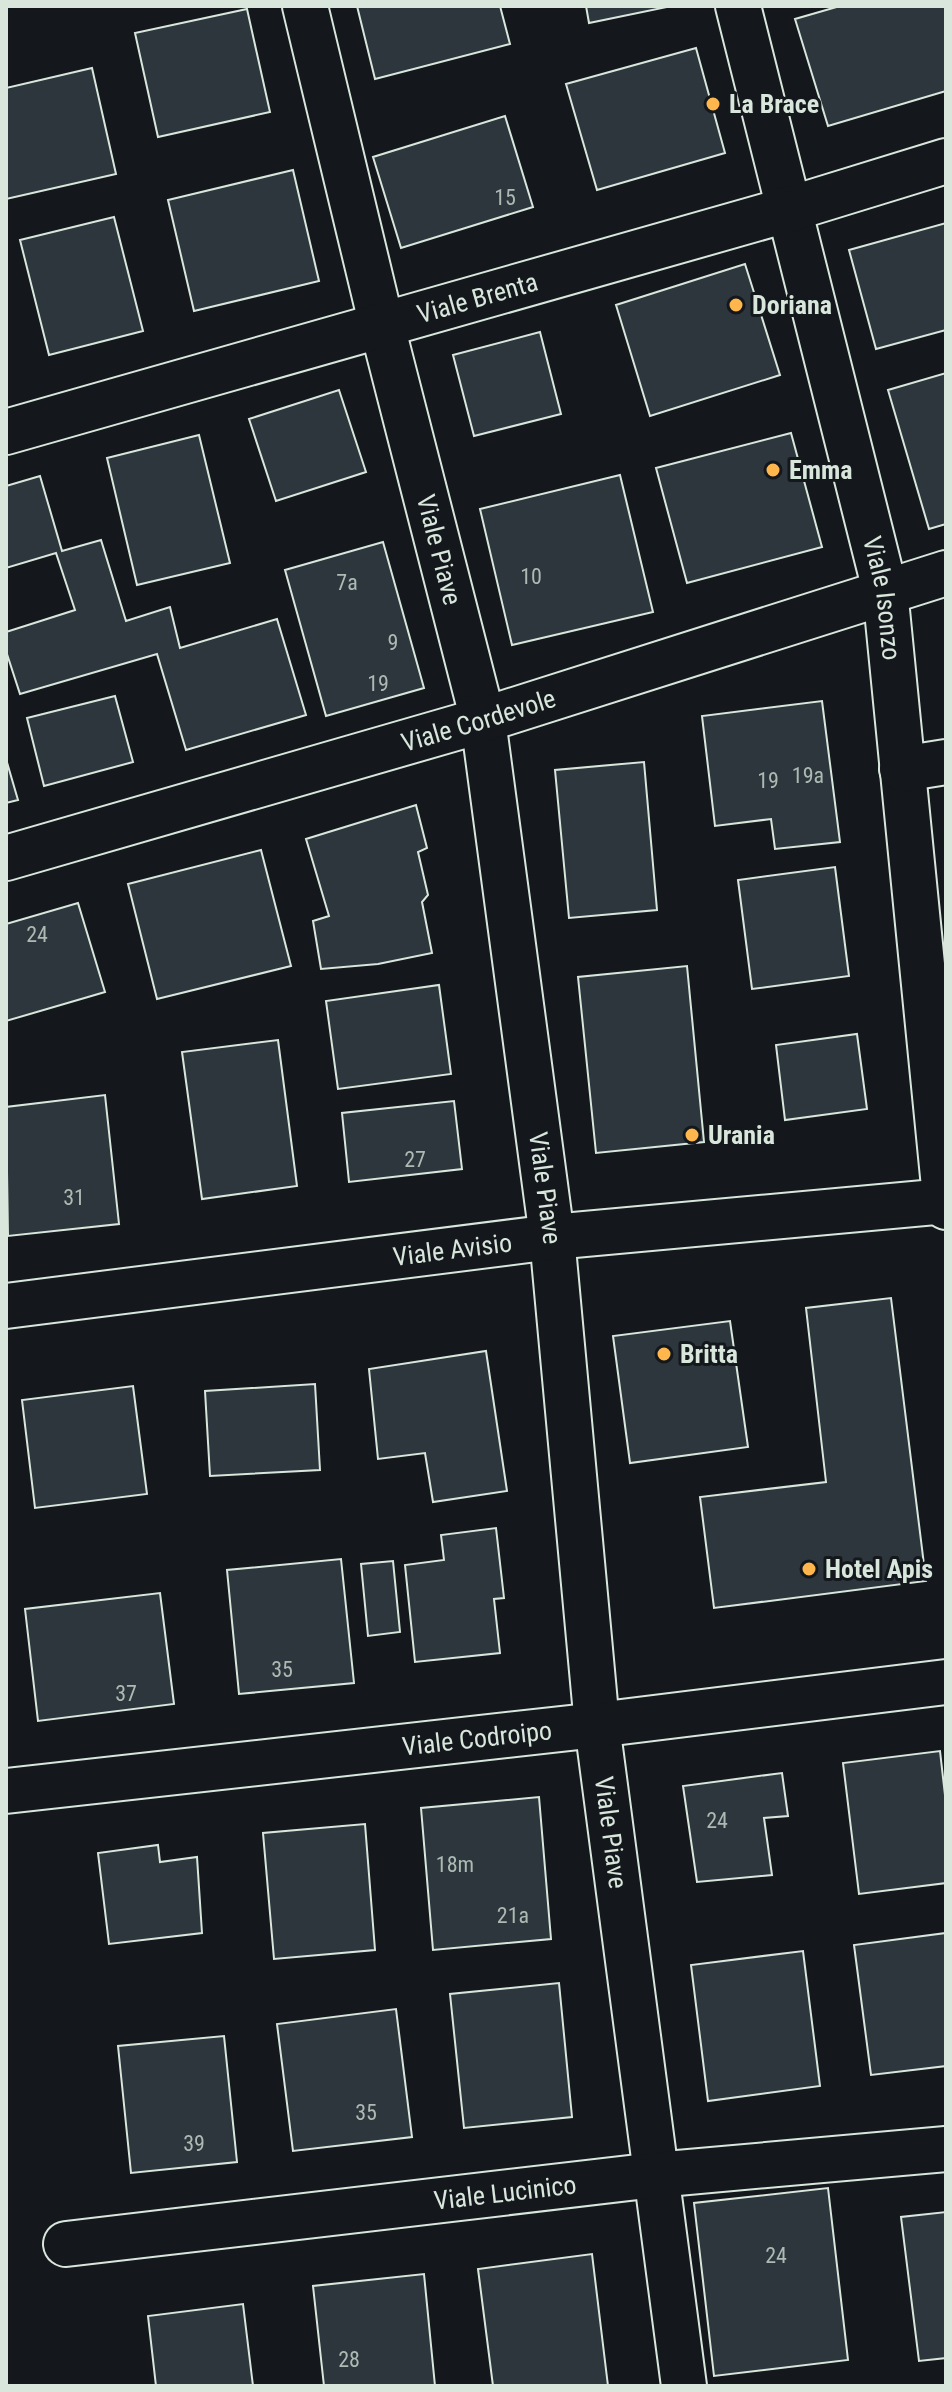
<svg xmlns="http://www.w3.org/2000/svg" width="952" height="2392" viewBox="0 0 952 2392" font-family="'Roboto Condensed',sans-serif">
<rect width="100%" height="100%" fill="#14181c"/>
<path fill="#2c363c" stroke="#d8e6dc" stroke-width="2" d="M 357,6 L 500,6 L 510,44 L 375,79 Z
M 586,6 L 667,6 L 667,7 L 589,23 Z
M 840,6 L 946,6 L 946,91 L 828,126 L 795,19 Z
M 247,9 L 270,112 L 158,137 L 135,33 Z
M 696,48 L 725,153 L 597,190 L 566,84 Z
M 92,68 L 116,174 L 6,199 L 6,88 Z
M 505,116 L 533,207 L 401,248 L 373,157 Z
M 293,170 L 319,281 L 194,311 L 168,200 Z
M 114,217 L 143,331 L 49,355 L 20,240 Z
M 946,223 L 946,330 L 876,349 L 849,250 Z
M 745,264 L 780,375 L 650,416 L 616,305 Z
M 540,332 L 561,414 L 474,436 L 453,355 Z
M 946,373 L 946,524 L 929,529 L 888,390 Z
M 339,390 L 366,472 L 276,501 L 249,419 Z
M 791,433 L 822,547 L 687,583 L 656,468 Z
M 199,435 L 230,563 L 137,585 L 107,458 Z
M 620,475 L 653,612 L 512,645 L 480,509 Z
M 40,476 L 62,551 L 101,540 L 126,621 L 170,607 L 180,648 L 277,619 L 306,715 L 186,750 L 157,654 L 20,694 L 6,651 L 6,632 L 75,610 L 56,553 L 6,568 L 6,486 Z
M 383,542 L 424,688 L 326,716 L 285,570 Z
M 115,696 L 133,762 L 44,786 L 27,718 Z
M 822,701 L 840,842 L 775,849 L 771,819 L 715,826 L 702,716 Z
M 6,759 L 18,800 L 6,803 Z
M 644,762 L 657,910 L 569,918 L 555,770 Z
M 416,805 L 427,848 L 418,852 L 428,895 L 422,902 L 432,953 L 378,964 L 321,969 L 313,921 L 329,916 L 306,839 Z
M 261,850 L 291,966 L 157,999 L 128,884 Z
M 835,867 L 849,976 L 752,989 L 738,880 Z
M 78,903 L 105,992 L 6,1021 L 6,924 Z
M 687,966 L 704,1142 L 596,1153 L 578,977 Z
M 439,985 L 451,1074 L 338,1089 L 326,1001 Z
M 857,1034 L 867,1109 L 785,1120 L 776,1045 Z
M 278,1040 L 297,1186 L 202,1199 L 182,1052 Z
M 105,1095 L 119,1224 L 8,1236 L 6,1107 Z
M 454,1101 L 462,1169 L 349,1182 L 342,1113 Z
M 891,1298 L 926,1581 L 714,1608 L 700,1497 L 826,1482 L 806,1308 Z
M 730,1321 L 748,1447 L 630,1463 L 613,1336 Z
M 486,1351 L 507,1491 L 433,1502 L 425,1453 L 378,1459 L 369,1369 Z
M 315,1384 L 320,1470 L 210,1476 L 205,1391 Z
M 133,1386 L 147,1494 L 35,1508 L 22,1400 Z
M 496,1528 L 504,1598 L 494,1599 L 500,1653 L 415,1662 L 405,1565 L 444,1560 L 441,1535 Z
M 341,1559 L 354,1683 L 239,1694 L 227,1570 Z
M 393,1561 L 400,1632 L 368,1636 L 361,1564 Z
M 160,1593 L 174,1704 L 38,1721 L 25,1609 Z
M 940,1751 L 946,1804 L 946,1883 L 859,1894 L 843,1763 Z
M 782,1773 L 788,1816 L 764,1818 L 772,1875 L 697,1882 L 683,1786 Z
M 539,1797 L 551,1939 L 433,1950 L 421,1808 Z
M 365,1824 L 375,1950 L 274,1959 L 263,1833 Z
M 158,1845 L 160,1862 L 197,1857 L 202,1933 L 109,1944 L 98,1853 Z
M 946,1933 L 946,2066 L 871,2075 L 854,1945 Z
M 803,1951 L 820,2086 L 708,2101 L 691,1965 Z
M 559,1983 L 572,2117 L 464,2128 L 450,1994 Z
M 396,2009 L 412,2137 L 293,2151 L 277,2024 Z
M 224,2036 L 237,2162 L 131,2173 L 118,2046 Z
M 828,2188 L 848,2360 L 714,2376 L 694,2203 Z
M 946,2212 L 946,2358 L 919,2361 L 901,2217 Z
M 592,2254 L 608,2386 L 493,2386 L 478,2269 Z
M 424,2274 L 435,2386 L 324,2386 L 313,2286 Z
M 243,2304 L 253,2386 L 156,2386 L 148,2316 Z"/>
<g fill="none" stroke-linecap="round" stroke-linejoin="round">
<defs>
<g id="street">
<path id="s1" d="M 305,6 L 382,326 L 483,720 L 552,1237 L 597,1725 L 684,2386"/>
<path id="s2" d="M 738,6 L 885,590 L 946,1207"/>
<path id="s3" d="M 6,432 L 790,209 L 946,161"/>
<path d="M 902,769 L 946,762"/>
<path id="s4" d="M 6,858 L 483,720 L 946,573"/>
<path id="s5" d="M 6,1306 L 552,1237 L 946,1201"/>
<path id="s6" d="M 6,1791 L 597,1725 L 946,1682"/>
<path id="s7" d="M 66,2244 L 655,2175 L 946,2149"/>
</g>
</defs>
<use href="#street" stroke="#d8e6dc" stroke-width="48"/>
<use href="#street" stroke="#14181c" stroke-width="44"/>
</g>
<g fill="#ffb74d" stroke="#14181c" stroke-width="3">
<circle cx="713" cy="104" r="8"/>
<circle cx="736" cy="305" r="8"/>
<circle cx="773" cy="470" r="8"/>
<circle cx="692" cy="1135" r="8"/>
<circle cx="664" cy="1354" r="8"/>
<circle cx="809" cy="1569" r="8"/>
</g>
<g text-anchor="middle" stroke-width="6" stroke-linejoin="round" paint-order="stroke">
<g font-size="22" fill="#adbab4">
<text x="505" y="205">15</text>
<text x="531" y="584">10</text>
<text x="347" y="590">7a</text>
<text x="393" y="650">9</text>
<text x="378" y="691">19</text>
<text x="808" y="783">19a</text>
<text x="768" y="788">19</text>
<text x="37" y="942">24</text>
<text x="415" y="1167">27</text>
<text x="74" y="1205">31</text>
<text x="282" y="1677">35</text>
<text x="126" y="1701">37</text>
<text x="717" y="1828">24</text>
<text x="455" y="1872">18m</text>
<text x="513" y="1923">21a</text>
<text x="366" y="2120">35</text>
<text x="194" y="2151">39</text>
<text x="776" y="2263">24</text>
<text x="349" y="2367">28</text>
</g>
<g font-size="26" font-weight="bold" fill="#d8e6dc" stroke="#14181c" text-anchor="start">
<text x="729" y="113">La Brace</text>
<text x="752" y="314">Doriana</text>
<text x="789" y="479">Emma</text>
<text x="708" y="1144">Urania</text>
<text x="680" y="1363">Britta</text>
<text x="825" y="1578">Hotel Apis</text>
</g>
<g font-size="26" fill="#d8e6dc" stroke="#14181c">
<text dy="9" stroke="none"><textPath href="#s3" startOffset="490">Viale Brenta</textPath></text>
<text dy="9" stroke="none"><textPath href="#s1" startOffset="560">Viale Piave</textPath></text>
<text dy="9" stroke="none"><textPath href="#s2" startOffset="610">Viale Isonzo</textPath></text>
<text dy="9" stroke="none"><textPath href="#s4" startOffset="492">Viale Cordevole</textPath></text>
<text dy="9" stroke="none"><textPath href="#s1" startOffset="1208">Viale Piave</textPath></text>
<text dy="9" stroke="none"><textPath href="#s5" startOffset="450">Viale Avisio</textPath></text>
<text dy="9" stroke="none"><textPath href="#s6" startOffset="474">Viale Codroipo</textPath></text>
<text dy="9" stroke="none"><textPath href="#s1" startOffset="1856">Viale Piave</textPath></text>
<text dy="9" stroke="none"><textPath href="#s7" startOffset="442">Viale Lucinico</textPath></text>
</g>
</g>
<rect width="952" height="2392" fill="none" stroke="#d8e6dc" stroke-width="16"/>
</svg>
